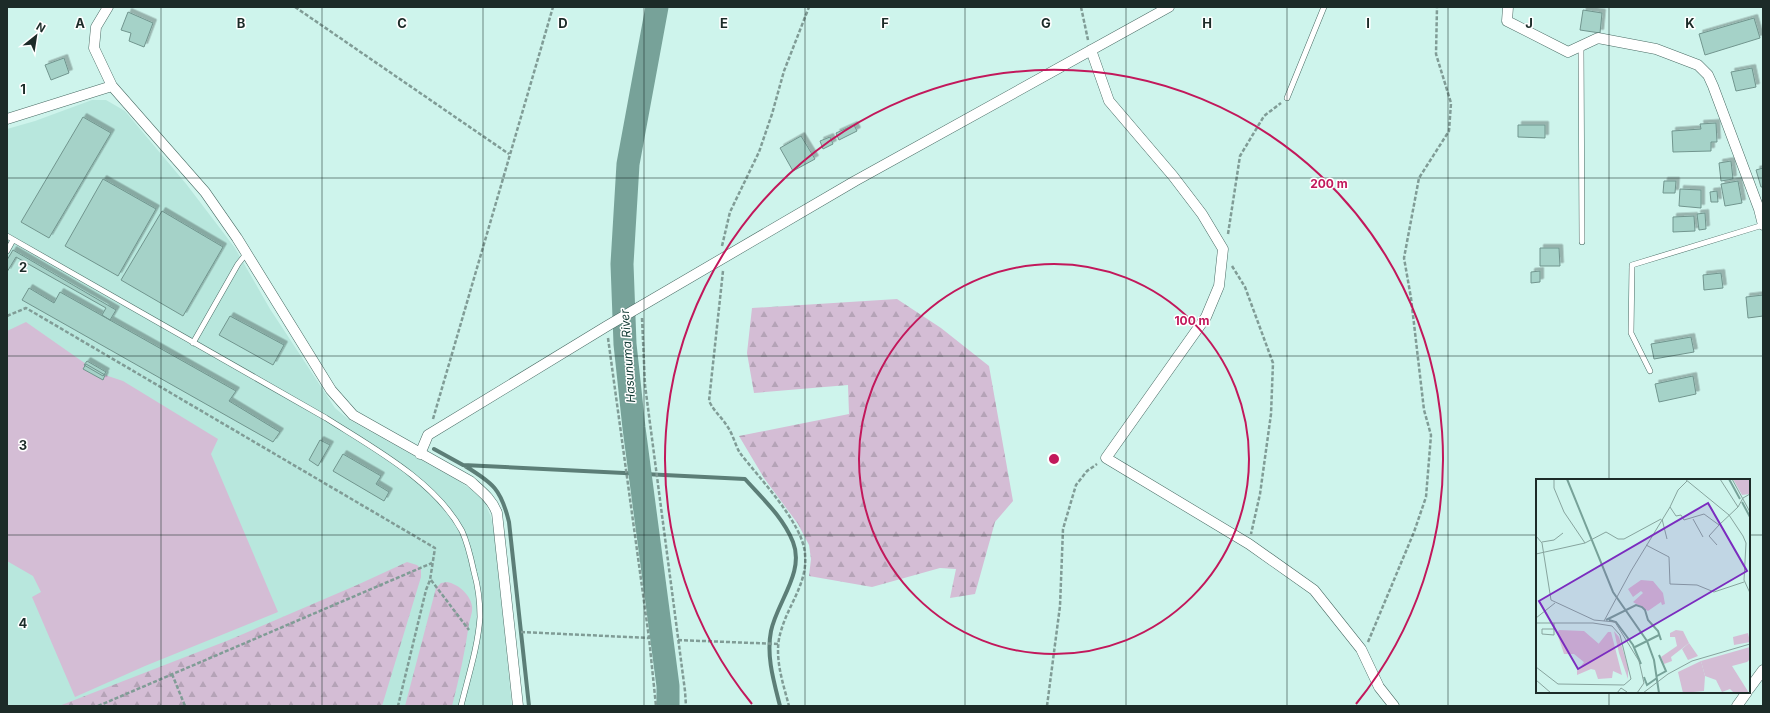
<svg xmlns="http://www.w3.org/2000/svg" width="1770" height="713" viewBox="0 0 1770 713" font-family="Inter,sans-serif">
<defs>
<pattern id="forest-firs" width="22" height="20" patternUnits="userSpaceOnUse"><rect width="22" height="20" fill="#d4bdd5"/><path d="M5 1l3.5 6h-7zM16 11l3.5 6h-7z" fill="#b5a3b7"/></pattern>
<filter id="shadow"><feDropShadow dx="3.5" dy="-3.5" stdDeviation="0" flood-color="#0004"/></filter>
</defs>
<rect width="100%" height="100%" fill="#cef4ec"/>
<path fill="#b8e7dd" d="M 92,100 L 106,100 L 125,111 L 187,185 L 235,248 L 270,309 L 335,408 L 348,419 L 457,480 L 472,490 L 484,500 L 491,517 L 494,533 L 512,706 L 7,706 L 7,129 L 35,121 Z"/>
<path fill="url(#forest-firs)" d="M 897,299 L 941,328 L 989,366 L 1013,501 L 995,522 L 975,594 L 950,598 L 956,569 L 940,568 L 872,587 L 809,576 L 811,559 L 809,545 L 798,524 L 764,478 L 739,436 L 849,414 L 848,385 L 754,393 L 747,353 L 752,308 Z
M 407,562 L 417,565 L 421,569 L 421,577 L 382,706 L 59,706 L 229,640 L 357,585 Z
M 447,582 C 458,584 470,594 472,606 C 473,611 470,619 469,624 C 465,652 459,679 452,706 L 405,706 L 436,588 L 441,583 Z"/>
<path fill="#d4bdd5" d="M 26,322 L 86,364 L 105,375 L 123,381 L 218,439 L 211,454 L 278,612 L 145,666 L 75,697 L 32,597 L 41,592 L 33,576 L 7,561 L 7,331 Z"/>
<g fill="none" stroke-linecap="round" stroke-linejoin="round">
<path stroke="#5c7e77" stroke-width="4" d="M 434,449 L 463,465 L 745,479 C 762,498 783,517 793,542 C 805,572 777,602 771,631 C 766,656 774,682 780,706
M 465,466 C 493,483 501,489 509,522 L 529,706"/>
<path stroke="#77a299" stroke-width="23" d="M 657,7 L 628,164 L 622,264 L 625,344 L 634,428 L 668,686 L 668,706"/>
</g>
<path fill="#a5d2c8" stroke="#71958e" filter="url(#shadow)" d="M 1583,10 L 1602,13 L 1600,33 L 1580,30 Z
M 128,12 L 153,23 L 144,47 L 129,41 L 131,33 L 121,30 Z
M 1754,18 L 1760,38 L 1705,55 L 1699,34 Z
M 64,58 L 69,73 L 51,80 L 45,65 Z
M 1752,68 L 1756,87 L 1736,91 L 1731,72 Z
M 83,117 L 111,133 L 49,238 L 21,222 Z
M 1716,123 L 1717,142 L 1711,142 L 1711,151 L 1673,152 L 1672,131 L 1701,129 L 1700,124 Z
M 854,125 L 857,131 L 839,140 L 836,133 Z
M 1518,125 L 1545,125 L 1545,138 L 1518,137 Z
M 801,136 L 815,159 L 793,171 L 780,148 Z
M 830,137 L 833,144 L 823,149 L 820,141 Z
M 1731,161 L 1733,179 L 1721,181 L 1719,163 Z
M 1763,168 L 1763,187 L 1761,187 L 1756,170 Z
M 103,179 L 156,209 L 118,276 L 65,246 Z
M 1664,181 L 1676,181 L 1675,193 L 1663,193 Z
M 1738,181 L 1742,203 L 1725,206 L 1721,184 Z
M 1680,189 L 1701,190 L 1701,208 L 1679,206 Z
M 1717,191 L 1718,202 L 1711,202 L 1710,192 Z
M 162,211 L 223,247 L 183,316 L 121,280 Z
M 1705,213 L 1706,229 L 1699,230 L 1697,214 Z
M 1694,216 L 1695,231 L 1673,232 L 1673,217 Z
M 1540,248 L 1559,248 L 1560,266 L 1540,266 Z
M 13,250 L 116,310 L 110,320 L 102,315 L 106,308 L 16,257 L 7,272 L 7,260 Z
M 1540,271 L 1540,282 L 1531,283 L 1531,272 Z
M 1721,273 L 1723,288 L 1704,290 L 1703,275 Z
M 29,288 L 54,303 L 60,292 L 236,391 L 229,401 L 280,432 L 273,442 L 22,300 Z
M 1763,295 L 1763,316 L 1748,318 L 1746,297 Z
M 230,316 L 284,345 L 273,365 L 219,335 Z
M 1691,337 L 1694,352 L 1654,359 L 1651,344 Z
M 87,361 L 106,372 L 103,376 L 84,365 Z
M 86,364 L 105,375 L 103,380 L 83,369 Z
M 1693,376 L 1696,394 L 1659,402 L 1655,384 Z
M 320,440 L 330,445 L 318,466 L 309,460 Z
M 343,454 L 381,476 L 376,484 L 389,492 L 384,501 L 333,471 Z"/>
<g fill="none" stroke-linecap="round" stroke-linejoin="round">
<defs>
<path id="service" d="M 1581,47 L 1582,242
M 1287,98 L 1324,7
M 7,236 L 326,418 C 373,448 435,481 462,531 C 468,544 471,558 474,572 C 478,586 480,602 480,617 C 478,647 468,677 461,706
M 7,251 L 13,240
M 193,343 L 238,264 L 246,254
M 1650,371 L 1631,333 L 1632,265 L 1763,225"/>
<path id="minor" d="M 108,7 L 96,27 L 94,48 L 112,86 L 205,192 L 237,238 L 331,390 L 353,415 L 470,481 C 481,491 492,499 497,513 L 518,706
M 1508,7 L 1507,21 L 1568,52 L 1598,38 L 1656,49 L 1698,65 L 1708,75 L 1713,86 L 1759,209 L 1763,225
M 1091,50 L 1109,101 L 1173,176 L 1202,214 L 1223,249 L 1219,286 L 1206,317 L 1106,458 L 1249,544 L 1314,590 L 1361,649 L 1379,687 L 1394,706
M 7,119 L 112,86
M 420,454 L 428,435 L 607,326 L 855,181 L 1169,7
M 1749,689 L 1763,670
M 1737,706 L 1747,692"/>
</defs>
<use href="#service" stroke="#496b64" stroke-width="6"/>
<use href="#minor" stroke="#496b64" stroke-width="11"/>
<path stroke="#809c96" stroke-width="2.5" stroke-dasharray="4 2" stroke-linecap="butt" d="M 295,7 L 509,154
M 1081,7 L 1088,40
M 1228,234 L 1240,156 L 1264,116 L 1281,103
M 722,246 L 730,212 L 759,152 L 772,114 L 784,71 L 809,7
M 1232,266 L 1245,287 L 1273,363 L 1271,414 L 1260,494 L 1251,534
M 723,271 L 709,401 C 715,413 721,416 727,426 C 733,434 735,445 740,453 C 759,478 803,523 805,554 C 808,583 788,605 781,631 C 773,655 783,683 789,706
M 7,316 L 26,308 L 435,548 L 430,580 L 426,590 L 398,706
M 642,318 L 645,385 L 685,691 L 686,706
M 608,338 L 649,638 L 656,706
M 433,419 L 553,7
M 431,580 L 469,630
M 521,632 L 649,638
M 678,640 L 778,644
M 1368,642 L 1414,532 L 1426,497 L 1431,435 L 1424,410 L 1411,298 L 1404,258 L 1419,178 L 1449,131 L 1451,103 L 1436,54 L 1437,7
M 172,674 L 185,706
M 98,706 L 432,563
M 1047,706 L 1060,606 L 1063,529 L 1076,485 L 1087,471 L 1097,464"/>
<use href="#service" stroke="#fff" stroke-width="5"/>
<use href="#minor" stroke="#fff" stroke-width="10"/>
</g>
<path fill="none" stroke="#1c2b28" stroke-width="1" stroke-opacity="0.55" d="M 161,7 L 161,706M 322,7 L 322,706M 483,7 L 483,706M 644,7 L 644,706M 805,7 L 805,706M 965,7 L 965,706M 1126,7 L 1126,706M 1287,7 L 1287,706M 1448,7 L 1448,706M 1609,7 L 1609,480M 7,178 L 1763,178M 7,356 L 1763,356M 7,535 L 1537,535M 1749,535 L 1763,535M 1609,692 L 1609,706"/>
<g fill="none" stroke="#c2185b" stroke-width="2">
<circle cx="1054" cy="459" r="195"/>
<path d="M752 704A389 389 0 1 1 1356 704"/>
</g>
<g text-anchor="middle" stroke-width="3" stroke-linejoin="round" paint-order="stroke">
<g font-size="12" font-style="italic" fill="#113a34" stroke="#fff">
<text transform="translate(628 356) rotate(-94)" y="4">Hasunuma River</text>
</g>
</g>
<g transform="translate(1536 479)">
<rect width="214" height="214" fill="#cef4ec"/>
<path d="M 153,164 L 162,177 L 152,181 L 146,170 ZM 165,182 L 169,197 L 168,212 L 147,214 L 142,193 Z" fill="#d4bdd5"/>
<path d="M 197,0 L 214,0 L 214,15 L 206,16 ZM 105,101 L 117,102 L 127,114 L 129,125 L 126,126 L 125,123 L 112,132 L 97,123 L 107,114 L 105,112 L 97,118 L 92,110 ZM 140,151 L 147,152 L 153,164 L 135,178 L 136,182 L 128,185 L 125,178 L 141,167 L 139,158 L 134,158 L 134,154 ZM 78,152 L 83,158 L 92,188 L 92,200 L 83,174 ZM 72,153 L 75,153 L 86,196 L 77,192 L 76,199 L 62,200 L 59,191 L 55,190 L 41,196 L 41,192 ZM 212,154 L 214,163 L 198,166 L 197,158 ZM 214,168 L 214,180 L 211,183 L 196,187 L 213,214 L 198,214 L 194,210 L 186,213 L 180,201 L 169,197 L 165,182 Z" fill="#d4bdd5"/>
<path d="M 23,151 L 48,152 L 63,165 L 49,184 L 38,175 L 28,175 L 21,154 Z" fill="#d4bdd5"/>
<path fill="none" stroke="#77a299" stroke-width="2" d="M 31,0 L 77,113 L 111,162 L 118,181 L 123,214M 193,0 L 204,20M 206,23 L 214,38M 70,141 L 100,126 L 106,128 L 109,131 L 112,141 L 122,152 L 125,161M 73,141 L 80,143 L 97,166 L 105,185M 99,168 L 123,156M 121,197 L 130,192 L 123,176M 108,198 L 111,206 L 121,199"/>
<path fill="none" stroke="#87a49e" stroke-width="1" d="M 18,0 L 18,9 L 28,33 L 49,64M 149,0 L 193,36 L 207,57 L 210,64 L 208,101 L 214,114M 184,0 L 202,28M 196,0 L 214,33M 134,28 L 140,37 L 145,36 L 148,41 L 168,35 L 183,46 L 202,28 L 207,19 L 214,15M 126,40 L 131,60M 157,40 L 167,58M 0,57 L 6,64 L 15,121 L 58,141 L 79,143 L 103,182 L 108,204 L 101,214M 6,63 L 18,61 L 27,54M 110,66 L 133,78 L 134,105 L 161,106 L 178,113 L 208,103M 181,66 L 173,57 L 183,46M 0,75 L 49,64 L 70,53 L 82,60 L 88,60 L 125,40M 0,139 L 19,124M 68,142 L 95,92 L 134,28 L 142,11 L 151,2M 0,144 L 57,144 L 76,147 L 84,156 L 95,200 L 88,206 L 22,205 L 0,188M 18,150 L 6,150 L 6,155 L 18,156 L 18,144M 0,201 L 15,214M 81,214 L 85,209 L 91,213M 107,214 L 132,195 L 156,182 L 214,165"/>
<path fill="#7b2cbf" fill-opacity="0.15" stroke="#7b2cbf" stroke-width="2" d="M 172,24 L 211,92 L 42,190 L 3,122 Z"/>
<rect width="214" height="214" fill="none" stroke="#1c2b28" stroke-width="2"/>
</g>
<g font-size="13" text-anchor="middle" font-weight="bold" fill="#1c2b28" stroke="#fff" stroke-width="3" stroke-linejoin="round" paint-order="stroke">
<text x="80" y="28">A</text>
<text x="241" y="28">B</text>
<text x="402" y="28">C</text>
<text x="563" y="28">D</text>
<text x="724" y="28">E</text>
<text x="885" y="28">F</text>
<text x="1046" y="28">G</text>
<text x="1207" y="28">H</text>
<text x="1368" y="28">I</text>
<text x="1529" y="28">J</text>
<text x="1690" y="28">K</text>
<text x="23" y="94">1</text>
<text x="23" y="272">2</text>
<text x="23" y="450">3</text>
<text x="23" y="628">4</text>
</g>
<circle cx="1054" cy="459" r="6" fill="#c2185b" stroke="#fff" stroke-width="2"/>
<g font-size="12" text-anchor="middle" font-weight="bold" fill="#c2185b" stroke="#fff" stroke-width="3" stroke-linejoin="round" paint-order="stroke">
<text x="1329" y="188">200 m</text>
<text x="1192" y="325">100 m</text>
</g>
<rect width="1770" height="713" fill="none" stroke="#1c2b28" stroke-width="16"/>
<g transform="translate(36 36) rotate(30)" stroke="#ffffff" stroke-width="3" paint-order="stroke">
<path d="M0-3L7 15L0 10L-7 15Z" fill="#1c2b28"/>
<text y="-6" font-size="11" font-weight="bold" text-anchor="middle" fill="#1c2b28">N</text>
</g>
</svg>
